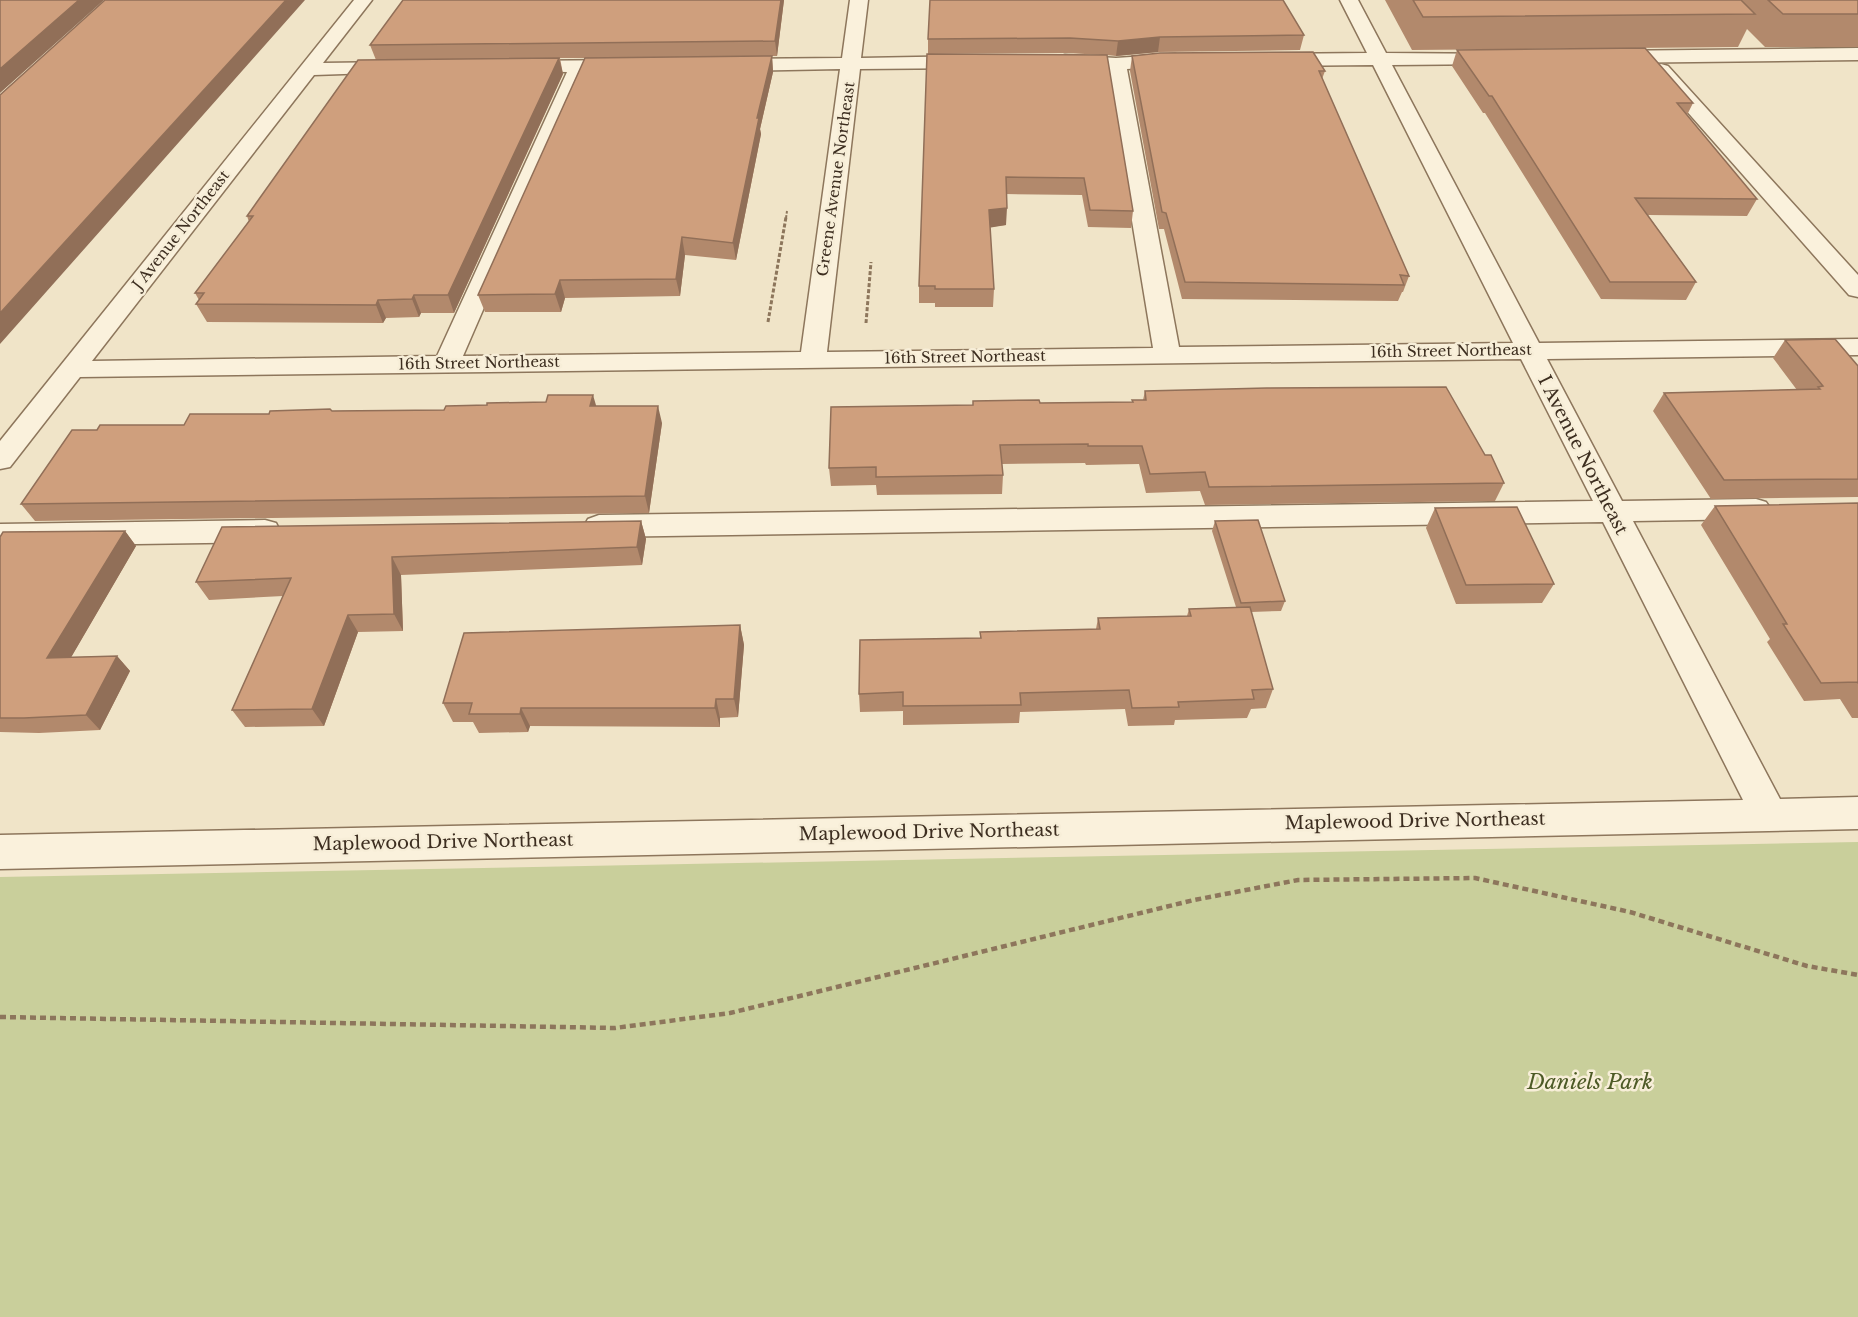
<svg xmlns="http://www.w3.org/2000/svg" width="1858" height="1317" viewBox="0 0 1858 1317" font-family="'Libre Baskerville',serif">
<rect width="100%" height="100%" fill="#f0e4c8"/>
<path fill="#c9cf9b" d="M 1858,842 L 1858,1317 L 0,1317 L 0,877 Z"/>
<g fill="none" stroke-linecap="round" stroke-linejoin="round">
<defs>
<path id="minor" d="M 354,0 L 372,0 L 323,63 L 396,62 L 403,64 L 406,68 L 403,72 L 314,75 L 92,361 L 437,356 L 567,72 L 509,71 L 506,67 L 509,63 L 516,61 L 627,60 L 634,62 L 637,66 L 634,70 L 586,72 L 463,356 L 801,352 L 840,69 L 729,71 L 722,69 L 719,65 L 722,61 L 729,59 L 842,58 L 850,0 L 868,0 L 861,58 L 972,56 L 979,58 L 982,62 L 979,66 L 972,68 L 860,69 L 827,352 L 1153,348 L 1107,69 L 1058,65 L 1055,61 L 1058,57 L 1065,55 L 1116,58 L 1175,54 L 1182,56 L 1185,60 L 1182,64 L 1175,66 L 1127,69 L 1179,347 L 1513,343 L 1373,65 L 1272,66 L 1265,64 L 1262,60 L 1265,56 L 1272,54 L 1367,53 L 1340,0 L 1358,0 L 1386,53 L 1506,54 L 1509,58 L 1506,62 L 1499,64 L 1392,65 L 1539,343 L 1858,339 L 1858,355 L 1547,359 L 1622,501 L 1756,499 L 1766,502 L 1771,509 L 1766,516 L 1756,519 L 1633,521 L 1780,799 L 1858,797 L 1858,829 L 0,869 L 0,835 L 1743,800 L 1603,522 L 599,537 L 588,533 L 584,526 L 588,519 L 599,515 L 1593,501 L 1521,359 L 80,377 L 10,467 L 0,469 L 0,441 Z
M 1858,48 L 1858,60 L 1608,63 L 1601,61 L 1598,57 L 1601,53 L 1608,51 Z
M 1661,64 L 1668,66 L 1858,275 L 1858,297 L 1849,295 L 1654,74 L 1651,70 L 1654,66 Z
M 265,520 L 276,523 L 280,531 L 276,539 L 265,542 L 0,546 L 0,524 Z"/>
</defs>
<use href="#minor" stroke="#8d765c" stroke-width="3"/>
<path stroke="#8d765c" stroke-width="2" stroke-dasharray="3 1.5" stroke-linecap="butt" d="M 786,218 L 787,211"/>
<path stroke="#8d765c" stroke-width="3" stroke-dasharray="4 2" stroke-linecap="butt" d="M 768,322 L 786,217
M 866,323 L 871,262"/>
<path stroke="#8d765c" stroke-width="4.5" stroke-dasharray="6 4" stroke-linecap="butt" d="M 0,1017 L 615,1028 L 730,1013 L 1194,900 L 1298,880 L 1475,878 L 1630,912 L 1807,966 L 1858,975"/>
<use href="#minor" fill="#faf1dc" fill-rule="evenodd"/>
</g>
<path fill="#b2896c" d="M 784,0 L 777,56 L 772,56 L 773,72 L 760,129 L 761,134 L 736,260 L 685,255 L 680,296 L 565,298 L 561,312 L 485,312 L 478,295 L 585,58 L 560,58 L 563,74 L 454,313 L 421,313 L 419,317 L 386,318 L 383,323 L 207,322 L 196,304 L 199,300 L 195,293 L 249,222 L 247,216 L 376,60 L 370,45 Z
M 1385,0 L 1858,0 L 1858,47 L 1765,47 L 1747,29 L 1738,47 L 1412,50 Z
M 1304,35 L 1300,50 L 1158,52 L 1116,56 L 1107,55 L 1133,211 L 1131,228 L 1088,227 L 1082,195 L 1006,194 L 1006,225 L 990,227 L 994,289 L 993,307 L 935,307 L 935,303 L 919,303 L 919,286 L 1102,55 L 1068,53 L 928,54 L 928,39 Z
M 1457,50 L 1693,103 L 1687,115 L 1757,199 L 1747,216 L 1648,215 L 1696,282 L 1686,300 L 1601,299 L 1485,113 L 1483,113 L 1452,66 Z
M 1132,56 L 1325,71 L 1322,79 L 1409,276 L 1403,292 L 1402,292 L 1398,301 L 1182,299 L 1164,229 L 1159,229 L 1130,71 Z
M 1785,340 L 1858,366 L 1858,497 L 1711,499 L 1653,411 L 1664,393 L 1797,390 L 1773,358 Z
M 1145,391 L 1485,455 L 1504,483 L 1495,501 L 1205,505 L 1200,491 L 1146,493 L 1139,464 L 1086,465 L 1085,463 L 1002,464 L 1003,475 L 1002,494 L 877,495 L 876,485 L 831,486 L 829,468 L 1040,403 L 1132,402 L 1132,400 L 1143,400 Z
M 597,406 L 662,423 L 649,513 L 35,521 L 21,504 L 97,430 L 184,425 L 269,414 L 332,411 L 444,410 Z
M 1858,503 L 1858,718 L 1852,718 L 1840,699 L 1804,701 L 1767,642 L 1770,639 L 1701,525 L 1715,506 Z
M 1435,508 L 1554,584 L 1542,603 L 1456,604 L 1426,528 Z
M 641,521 L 646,539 L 642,565 L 401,575 L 403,631 L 358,632 L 324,726 L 245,727 L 232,710 L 283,596 L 209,600 L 196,582 Z
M 1215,521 L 1285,601 L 1281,611 L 1251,612 L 1273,689 L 1266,708 L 1251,709 L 1247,718 L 1175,720 L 1174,725 L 1128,726 L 1125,709 L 1020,712 L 1019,723 L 903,725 L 903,711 L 860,712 L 859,694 L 980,638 L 980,632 L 1096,629 L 1098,618 L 1187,616 L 1189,609 L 1236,607 L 1212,531 Z
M 125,531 L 136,546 L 71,657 L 117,656 L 130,671 L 100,730 L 39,733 L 0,732 L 0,537 Z
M 740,625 L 744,645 L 738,717 L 720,718 L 720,727 L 530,726 L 528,732 L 479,733 L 473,722 L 453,722 L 443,703 Z"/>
<path fill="#916f58" d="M 79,0 L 104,0 L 0,93 L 0,69 Z
M 286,0 L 305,0 L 0,344 L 0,313 Z
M 781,0 L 784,0 L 777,56 L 775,41 Z
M 1160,37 L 1158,52 L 1116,56 L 1118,41 Z
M 772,56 L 773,72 L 760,129 L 761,134 L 736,260 L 733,243 L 757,118 Z
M 559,58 L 563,74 L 454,313 L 448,295 Z
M 1007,208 L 1006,225 L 988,228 L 989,210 Z
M 682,237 L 685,255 L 680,296 L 676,279 Z
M 560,280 L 565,298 L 561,312 L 555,294 Z
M 414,295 L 421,313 L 419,317 L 412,299 Z
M 378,300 L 386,318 L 383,323 L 376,305 Z
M 593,395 L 598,412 L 590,406 Z
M 658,406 L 662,423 L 649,513 L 645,496 Z
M 641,521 L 646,539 L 642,565 L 637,547 Z
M 125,531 L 136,546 L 62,673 L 47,658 Z
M 392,557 L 401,575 L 403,631 L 394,614 Z
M 348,615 L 358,632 L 324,726 L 312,709 Z
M 740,625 L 744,645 L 738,717 L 734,699 Z
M 117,656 L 130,671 L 100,730 L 86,715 Z
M 716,699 L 720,718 L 720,727 L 715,708 Z
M 521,708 L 530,726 L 528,732 L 520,714 Z"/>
<path fill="#cf9f7d" stroke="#916f58" stroke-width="1.5" d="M 0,0 L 79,0 L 0,69 Z
M 105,0 L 286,0 L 0,313 L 0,95 Z
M 403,0 L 781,0 L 775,41 L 370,45 Z
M 930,0 L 1283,0 L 1304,35 L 1160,37 L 1118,41 L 1070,38 L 928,39 Z
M 1413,0 L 1741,0 L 1755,14 L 1423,17 Z
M 1768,0 L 1858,0 L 1858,14 L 1783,14 Z
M 1645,48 L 1693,103 L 1677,103 L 1757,199 L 1635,198 L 1696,282 L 1610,282 L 1492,96 L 1489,96 L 1457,50 Z
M 1313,52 L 1325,71 L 1319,71 L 1409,276 L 1400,275 L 1404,285 L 1185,282 L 1166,213 L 1162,212 L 1132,56 L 1160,53 Z
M 927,54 L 1107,55 L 1133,211 L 1090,210 L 1084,178 L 1006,177 L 1007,208 L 989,210 L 994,289 L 935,289 L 935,286 L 919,286 Z
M 772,56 L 757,118 L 759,118 L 733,243 L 682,237 L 676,279 L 560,280 L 555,294 L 478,295 L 585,58 Z
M 559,58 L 448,295 L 414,295 L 412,299 L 378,300 L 376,305 L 196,304 L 204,293 L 195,293 L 253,216 L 247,216 L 358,60 Z
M 1835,339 L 1858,366 L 1858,479 L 1724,480 L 1664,393 L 1820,389 L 1818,387 L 1823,386 L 1785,340 Z
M 1446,387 L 1485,455 L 1491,455 L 1504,483 L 1209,487 L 1205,472 L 1150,474 L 1142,446 L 1088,446 L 1088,444 L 1000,445 L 1003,475 L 876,477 L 876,467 L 829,468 L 831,407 L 973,405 L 973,401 L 1039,400 L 1040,403 L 1133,402 L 1132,400 L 1146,400 L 1145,391 L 1267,388 Z
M 548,395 L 593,395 L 590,406 L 658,406 L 645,496 L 21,504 L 72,430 L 97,430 L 100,425 L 184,425 L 190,414 L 269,414 L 270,411 L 330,409 L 332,411 L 444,410 L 446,406 L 487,405 L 487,403 L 546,402 Z
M 1858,503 L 1858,683 L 1857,682 L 1821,683 L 1783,624 L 1787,624 L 1715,506 Z
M 1517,507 L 1554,584 L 1466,585 L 1435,508 Z
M 1258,520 L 1285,601 L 1241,603 L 1215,521 Z
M 641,521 L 637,547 L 392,557 L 394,614 L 348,615 L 312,709 L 232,710 L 291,578 L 196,582 L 222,527 Z
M 125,531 L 47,658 L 117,656 L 86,715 L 24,718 L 0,718 L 0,537 L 3,532 Z
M 1250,607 L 1273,689 L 1252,690 L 1254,699 L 1178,702 L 1179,707 L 1132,708 L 1129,690 L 1020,693 L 1021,705 L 903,706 L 903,692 L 859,694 L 860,640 L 981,638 L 980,632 L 1100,629 L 1098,618 L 1191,616 L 1189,609 Z
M 740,625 L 734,699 L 716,699 L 715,708 L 521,708 L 520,714 L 469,714 L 472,703 L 443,703 L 464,633 Z"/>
<g text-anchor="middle" stroke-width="5" stroke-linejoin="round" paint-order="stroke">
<g font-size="15" fill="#3d2e20" stroke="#f7eed8">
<text transform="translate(836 179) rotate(-82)" y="5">Greene Avenue Northeast</text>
<text transform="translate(181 230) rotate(-52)" y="5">J Avenue Northeast</text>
<text transform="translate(1451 351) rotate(-1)" y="5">16th Street Northeast</text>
<text transform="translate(965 357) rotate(-1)" y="5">16th Street Northeast</text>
<text transform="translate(479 363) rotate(-1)" y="5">16th Street Northeast</text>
</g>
<g font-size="18" fill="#3d2e20" stroke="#f7eed8">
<text transform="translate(1583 455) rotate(63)" y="6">I Avenue Northeast</text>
<text transform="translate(1415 821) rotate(-1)" y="6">Maplewood Drive Northeast</text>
<text transform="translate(929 832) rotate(-1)" y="6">Maplewood Drive Northeast</text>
<text transform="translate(443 842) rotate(-1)" y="6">Maplewood Drive Northeast</text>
</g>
<g font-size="21" font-style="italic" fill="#4d5a26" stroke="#f7eed8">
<text x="1590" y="1089">Daniels Park</text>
</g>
</g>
</svg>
